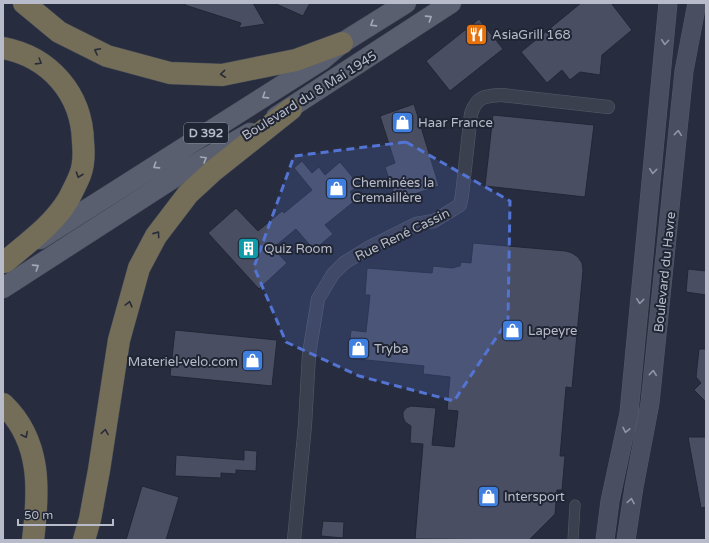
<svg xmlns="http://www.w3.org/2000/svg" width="709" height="543" viewBox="0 0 709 543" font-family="'Varela Round',sans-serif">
<rect width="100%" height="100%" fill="#272d3e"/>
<path fill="#494e62" stroke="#222736" d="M 186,3 L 253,3 L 265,24 L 239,28 L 241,23 L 185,5 Z
M 274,3 L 310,3 L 303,16 Z
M 581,3 L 611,3 L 632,30 L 602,55 L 600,75 L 580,72 L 570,80 L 562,70 L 547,83 L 521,52 Z
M 479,19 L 503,49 L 450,91 L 426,61 Z
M 414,104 L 439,186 L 396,200 L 385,167 L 395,163 L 380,116 Z
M 493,115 L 594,125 L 585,197 L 485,186 Z
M 302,161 L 312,173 L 319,167 L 325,175 L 340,162 L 359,185 L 350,192 L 356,200 L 325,225 L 333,234 L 314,250 L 296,229 L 273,248 L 287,263 L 259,289 L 208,233 L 236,208 L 258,231 L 282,211 L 284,213 L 312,190 L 294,168 Z
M 473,243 L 566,251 L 572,253 L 578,257 L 582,263 L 583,270 L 572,388 L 566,387 L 560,456 L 565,456 L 562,490 L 557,490 L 555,514 L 529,540 L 415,539 L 423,444 L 410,443 L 411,426 L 405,422 L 403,417 L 403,412 L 406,408 L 411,406 L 436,408 L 432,445 L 454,447 L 458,411 L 447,410 L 450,377 L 423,374 L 424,366 L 348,358 L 351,330 L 366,332 L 370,295 L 365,295 L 367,268 L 432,273 L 433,266 L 452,268 L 460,266 L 461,262 L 471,263 Z
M 688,269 L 706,271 L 706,295 L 686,292 Z
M 175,330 L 277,340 L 272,386 L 170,376 Z
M 699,349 L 706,349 L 706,402 L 694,390 L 701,383 L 696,377 Z
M 688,437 L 706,437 L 706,507 L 701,508 Z
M 244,450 L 257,451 L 256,471 L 236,470 L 236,474 L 221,473 L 221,478 L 175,476 L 176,455 L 244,460 Z
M 142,486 L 179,497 L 166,540 L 126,540 Z
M 323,521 L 344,522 L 343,538 L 321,536 Z"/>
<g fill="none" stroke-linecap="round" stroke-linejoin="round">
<defs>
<path id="pedestrian" d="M 573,540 L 575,505"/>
<path id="minor" d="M 294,540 L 305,425 L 309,354 L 318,299 L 333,274 L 344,263 L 370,247 L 416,224 L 434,221 L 460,205 L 462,195 L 471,114 C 477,96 485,96 502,95 L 608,107"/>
<path id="secondary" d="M 605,540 L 610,501 L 629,413 L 668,3
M 626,540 L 634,487 L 650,403 L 684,71 L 697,3"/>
<path id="primary" d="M 276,117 L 451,3
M 40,239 L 322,60 L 342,43 L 406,3
M 3,288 L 189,168 L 250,133"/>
<path id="motorway" d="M 24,3 L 59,32 L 107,56 L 170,73 L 222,75 L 296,60 L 342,43
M 3,48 C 50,57 82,94 83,142 C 84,152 84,165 80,175 C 77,183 72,192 68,200 C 53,225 27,243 5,262
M 3,404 C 42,441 39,491 33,540
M 84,540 L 90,519 L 99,470 L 119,340 L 139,268 L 156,236 L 188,194 L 213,171 L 291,109"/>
</defs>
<use href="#pedestrian" stroke="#565b69" stroke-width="11"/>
<use href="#minor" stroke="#565b69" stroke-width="14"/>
<use href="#secondary" stroke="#565b69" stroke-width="19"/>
<use href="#primary" stroke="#454958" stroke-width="21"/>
<use href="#motorway" stroke="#434856" stroke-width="23"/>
<use href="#pedestrian" stroke="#3b404e" stroke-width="10"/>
<use href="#minor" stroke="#3b404e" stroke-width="13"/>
<use href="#secondary" stroke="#494e61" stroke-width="18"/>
<use href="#primary" stroke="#595f6e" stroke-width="20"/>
<use href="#motorway" stroke="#746e59" stroke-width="22"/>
</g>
<defs><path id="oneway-chevron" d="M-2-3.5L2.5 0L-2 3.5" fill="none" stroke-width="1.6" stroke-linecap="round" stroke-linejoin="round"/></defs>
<g stroke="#a5a9b7">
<use href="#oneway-chevron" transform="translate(429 18) rotate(-33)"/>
<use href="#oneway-chevron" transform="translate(373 24) rotate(148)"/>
<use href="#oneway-chevron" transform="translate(265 96) rotate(147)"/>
<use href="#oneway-chevron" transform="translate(204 159) rotate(-30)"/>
<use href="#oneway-chevron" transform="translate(156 166) rotate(147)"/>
<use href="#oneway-chevron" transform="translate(36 267) rotate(-33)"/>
</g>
<g stroke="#9195a5">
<use href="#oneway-chevron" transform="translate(665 42) rotate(95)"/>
<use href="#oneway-chevron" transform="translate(678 133) rotate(-84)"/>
<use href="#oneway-chevron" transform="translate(653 171) rotate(96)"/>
<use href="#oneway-chevron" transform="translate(640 301) rotate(96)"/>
<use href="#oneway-chevron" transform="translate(653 373) rotate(-84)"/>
<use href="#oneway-chevron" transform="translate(626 430) rotate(102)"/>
<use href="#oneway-chevron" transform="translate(631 501) rotate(-80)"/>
</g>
<g stroke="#282c38">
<use href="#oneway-chevron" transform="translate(97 51) rotate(-153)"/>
<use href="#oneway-chevron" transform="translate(39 62) rotate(32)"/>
<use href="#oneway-chevron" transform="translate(223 74) rotate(174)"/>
<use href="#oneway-chevron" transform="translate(79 175) rotate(109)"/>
<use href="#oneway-chevron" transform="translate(157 234) rotate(-55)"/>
<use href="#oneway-chevron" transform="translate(129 304) rotate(-75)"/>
<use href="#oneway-chevron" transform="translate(105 432) rotate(-81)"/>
<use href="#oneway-chevron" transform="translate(25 435) rotate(63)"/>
</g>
<path fill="#5374d3" fill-opacity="0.2" stroke="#5374d3" stroke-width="3" stroke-dasharray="8 5" stroke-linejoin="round" d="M 406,142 L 510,201 L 508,320 L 454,401 L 359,376 L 286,342 L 254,267 L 294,156 Z"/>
<defs>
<symbol id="restaurant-square" viewBox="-11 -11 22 22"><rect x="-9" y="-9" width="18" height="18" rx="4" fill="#e8710a" stroke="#202534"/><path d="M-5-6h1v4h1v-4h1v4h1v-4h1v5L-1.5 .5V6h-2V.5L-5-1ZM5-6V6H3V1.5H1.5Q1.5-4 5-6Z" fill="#fff"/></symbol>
<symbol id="shop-square" viewBox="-11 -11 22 22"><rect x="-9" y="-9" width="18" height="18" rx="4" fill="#3f7fe0" stroke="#202534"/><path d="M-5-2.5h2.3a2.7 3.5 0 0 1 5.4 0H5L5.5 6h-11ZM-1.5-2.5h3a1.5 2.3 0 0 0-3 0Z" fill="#fff"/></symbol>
<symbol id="building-square" viewBox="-11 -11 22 22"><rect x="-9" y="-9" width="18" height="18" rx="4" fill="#0f9aa8" stroke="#202534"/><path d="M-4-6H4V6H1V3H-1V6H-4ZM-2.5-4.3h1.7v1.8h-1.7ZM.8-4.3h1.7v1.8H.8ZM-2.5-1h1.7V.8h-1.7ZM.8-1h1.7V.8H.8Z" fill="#fff"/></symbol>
</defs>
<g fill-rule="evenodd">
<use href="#restaurant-square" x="464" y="22" width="25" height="25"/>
<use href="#shop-square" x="390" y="110" width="25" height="25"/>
<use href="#shop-square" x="324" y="176" width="25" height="25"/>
<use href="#building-square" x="236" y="236" width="25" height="25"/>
<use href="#shop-square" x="500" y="318" width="25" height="25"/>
<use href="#shop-square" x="346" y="336" width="25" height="25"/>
<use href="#shop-square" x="240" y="348" width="25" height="25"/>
<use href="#shop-square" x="476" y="484" width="25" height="25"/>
</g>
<g text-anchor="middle" stroke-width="4" stroke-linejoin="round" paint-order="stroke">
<rect fill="#202534" stroke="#8a8e9c" stroke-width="1" x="184" y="123" width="44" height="20" rx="3"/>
<g font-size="12" font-weight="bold" fill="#b8bbc9">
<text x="206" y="137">D 392</text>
</g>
<g font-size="13" fill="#b8bbc9" stroke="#202534" text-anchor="start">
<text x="492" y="39">AsiaGrill 168</text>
<text x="418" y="127">Haar France</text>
<text x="352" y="187">Cheminées la<tspan x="352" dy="15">Cremaillère</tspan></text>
<text x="264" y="253">Quiz Room</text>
<text x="528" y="335">Lapeyre</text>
<text x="374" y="353">Tryba</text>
<text x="238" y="366" text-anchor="end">Materiel-velo.com</text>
<text x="504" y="501">Intersport</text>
</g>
<g font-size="13" fill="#b8bbc9" stroke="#202534">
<text transform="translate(309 95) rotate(-32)" y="5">Boulevard du 8 Mai 1945</text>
<text transform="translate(402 234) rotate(-26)" y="5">Rue René Cassin</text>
<text transform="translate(664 272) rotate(-84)" y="5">Boulevard du Havre</text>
</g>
</g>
<rect width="709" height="543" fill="none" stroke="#b8bbc9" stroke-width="8"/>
<path d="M18 519v6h95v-6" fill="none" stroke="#b8bbc9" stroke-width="2"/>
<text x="24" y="519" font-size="12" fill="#b8bbc9" stroke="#202534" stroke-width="3" paint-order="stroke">50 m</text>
</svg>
